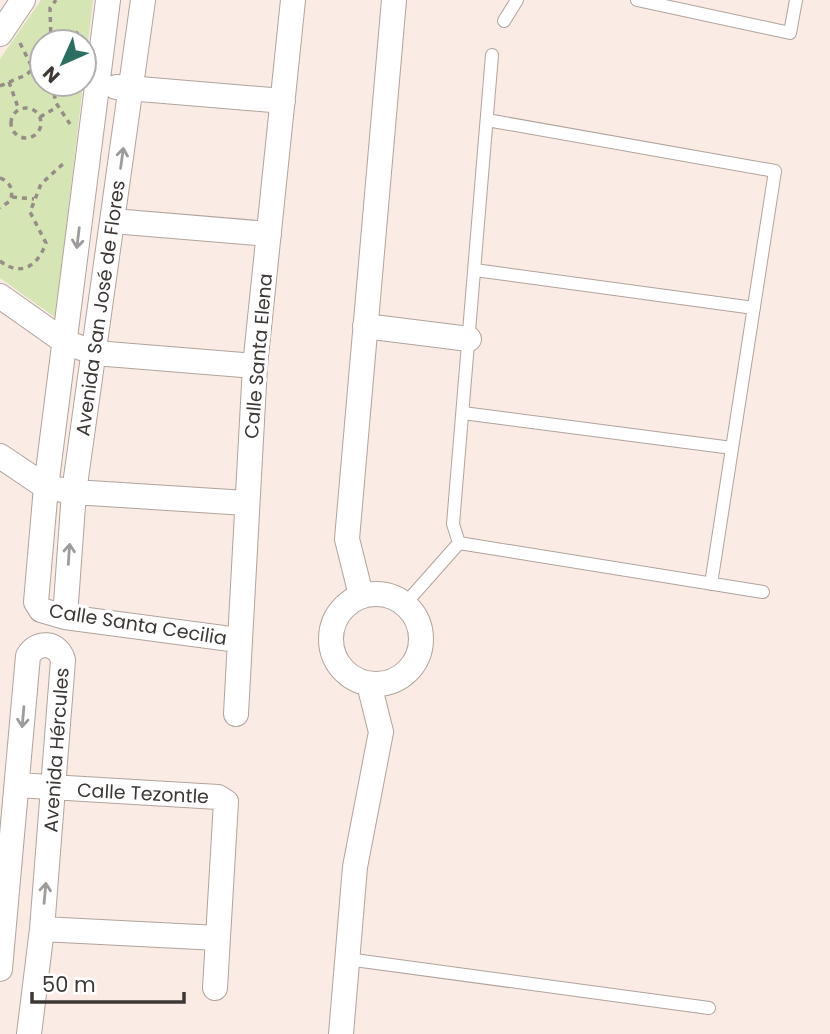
<svg xmlns="http://www.w3.org/2000/svg" width="830" height="1034" viewBox="0 0 830 1034" font-family="Poppins,sans-serif">
<rect width="100%" height="100%" fill="#faece5"/>
<path fill="#d5e5b4" d="M 41,0 L 93,0 L 84,77 L 84,42 L 42,42 L 42,84 L 83,84 L 56,318 L 0,278 L 0,59 Z"/>
<g fill="none" stroke-linecap="round" stroke-linejoin="round">
<defs>
<path id="service" d="M 637,0 L 790,33 L 796,0
M 504,21 L 517,0
M 487,120 L 775,171 L 711,584
M 475,270 L 754,308
M 463,413 L 732,448
M 459,543 L 453,524 L 492,55
M 459,543 L 763,592
M 405,604 L 459,543
M 347,959 L 709,1008"/>
<path id="minor" d="M 108,0 L 46,487 L 36,602 L 41,610 L 65,617 L 238,640
M 0,34 L 23,0
M 116,87 L 283,101
M 113,221 L 269,234
M 0,296 L 65,342 L 95,353 L 255,366
M 365,326 L 469,339
M 0,456 L 46,487 L 74,492 L 246,503
M331 639a45 45 0 1 1 90 0a45 45 0 1 1-90 0Z
M 361,595 L 347,539 L 394,0
M 65,617 L 74,492 L 143,0
M 236,714 L 255,366 L 293,0
M 17,785 L 218,797 L 226,802 L 215,988
M 42,929 L 218,938
M 0,969 L 28,656 C 37,640 58,642 63,660 L 42,929 L 29,1034
M 341,1034 L 355,867 L 381,732 L 369,684"/>
</defs>
<use href="#service" stroke="#b0a39c" stroke-width="14"/>
<use href="#minor" stroke="#b0a39c" stroke-width="26"/>
<path stroke="#968c88" stroke-width="3.5" stroke-dasharray="5 5" stroke-linecap="butt" d="M 51,42 L 50,8 L 56,0
M 67,42 L 81,29
M 20,43 L 33,69
M 9,82 L 19,110
M 52,84 L 56,103 L 70,124
M 0,86 L 26,75 L 42,61
M11 123a15 15 0 1 1 30 0a15 15 0 1 1-30 0Z
M 40,117 L 59,106
M 0,178 C 11,182 14,191 10,201 L 0,208
M 12,197 L 34,199
M 0,261 C 22,278 38,265 46,243 L 30,212 L 41,184 L 64,163"/>
<use href="#service" stroke="#fff" stroke-width="12"/>
<use href="#minor" stroke="#fff" stroke-width="24"/>
</g>
<defs><path id="oneway-shaft" d="M-6 0H5M1.5-3L5.5 0L1.5 3" fill="none" stroke-width="1.6" stroke-linecap="round" stroke-linejoin="round" transform="scale(1.75)"/></defs>
<g stroke="#9e9c9a">
<use href="#oneway-shaft" transform="translate(122 158) rotate(-82)"/>
<use href="#oneway-shaft" transform="translate(78 238) rotate(97)"/>
<use href="#oneway-shaft" transform="translate(69 554) rotate(-86)"/>
<use href="#oneway-shaft" transform="translate(23 717) rotate(95)"/>
<use href="#oneway-shaft" transform="translate(45 893) rotate(-85)"/>
</g>
<g text-anchor="middle" stroke-width="7" stroke-linejoin="round" paint-order="stroke">
<g font-size="19" fill="#3d3835" stroke="#fff">
<text transform="translate(100 308) rotate(-82)" y="7">Avenida San José de Flores</text>
<text transform="translate(258 356) rotate(-85)" y="7">Calle Santa Elena</text>
<text transform="translate(138 624) rotate(9)" y="7">Calle Santa Cecilia</text>
<text transform="translate(56 750) rotate(-86)" y="7">Avenida Hércules</text>
<text transform="translate(143 793) rotate(3)" y="7">Calle Tezontle</text>
</g>
</g>
<g transform="translate(63 63) rotate(225)"><circle r="33" fill="#ffffff" stroke="#b1afae" stroke-width="2"/>
<path d="M0-5L12 26L0 18L-12 26Z" fill="#2b6f61"/>
<text y="-10" font-size="19" font-weight="bold" text-anchor="middle" fill="#3d3835">N</text>
</g>
<path d="M32 992v10h152v-10" fill="none" stroke="#3d3835" stroke-width="3.5"/>
<text x="42" y="992" font-size="21" fill="#3d3835" stroke="#ffffff" stroke-width="5" paint-order="stroke">50 m</text>
</svg>
